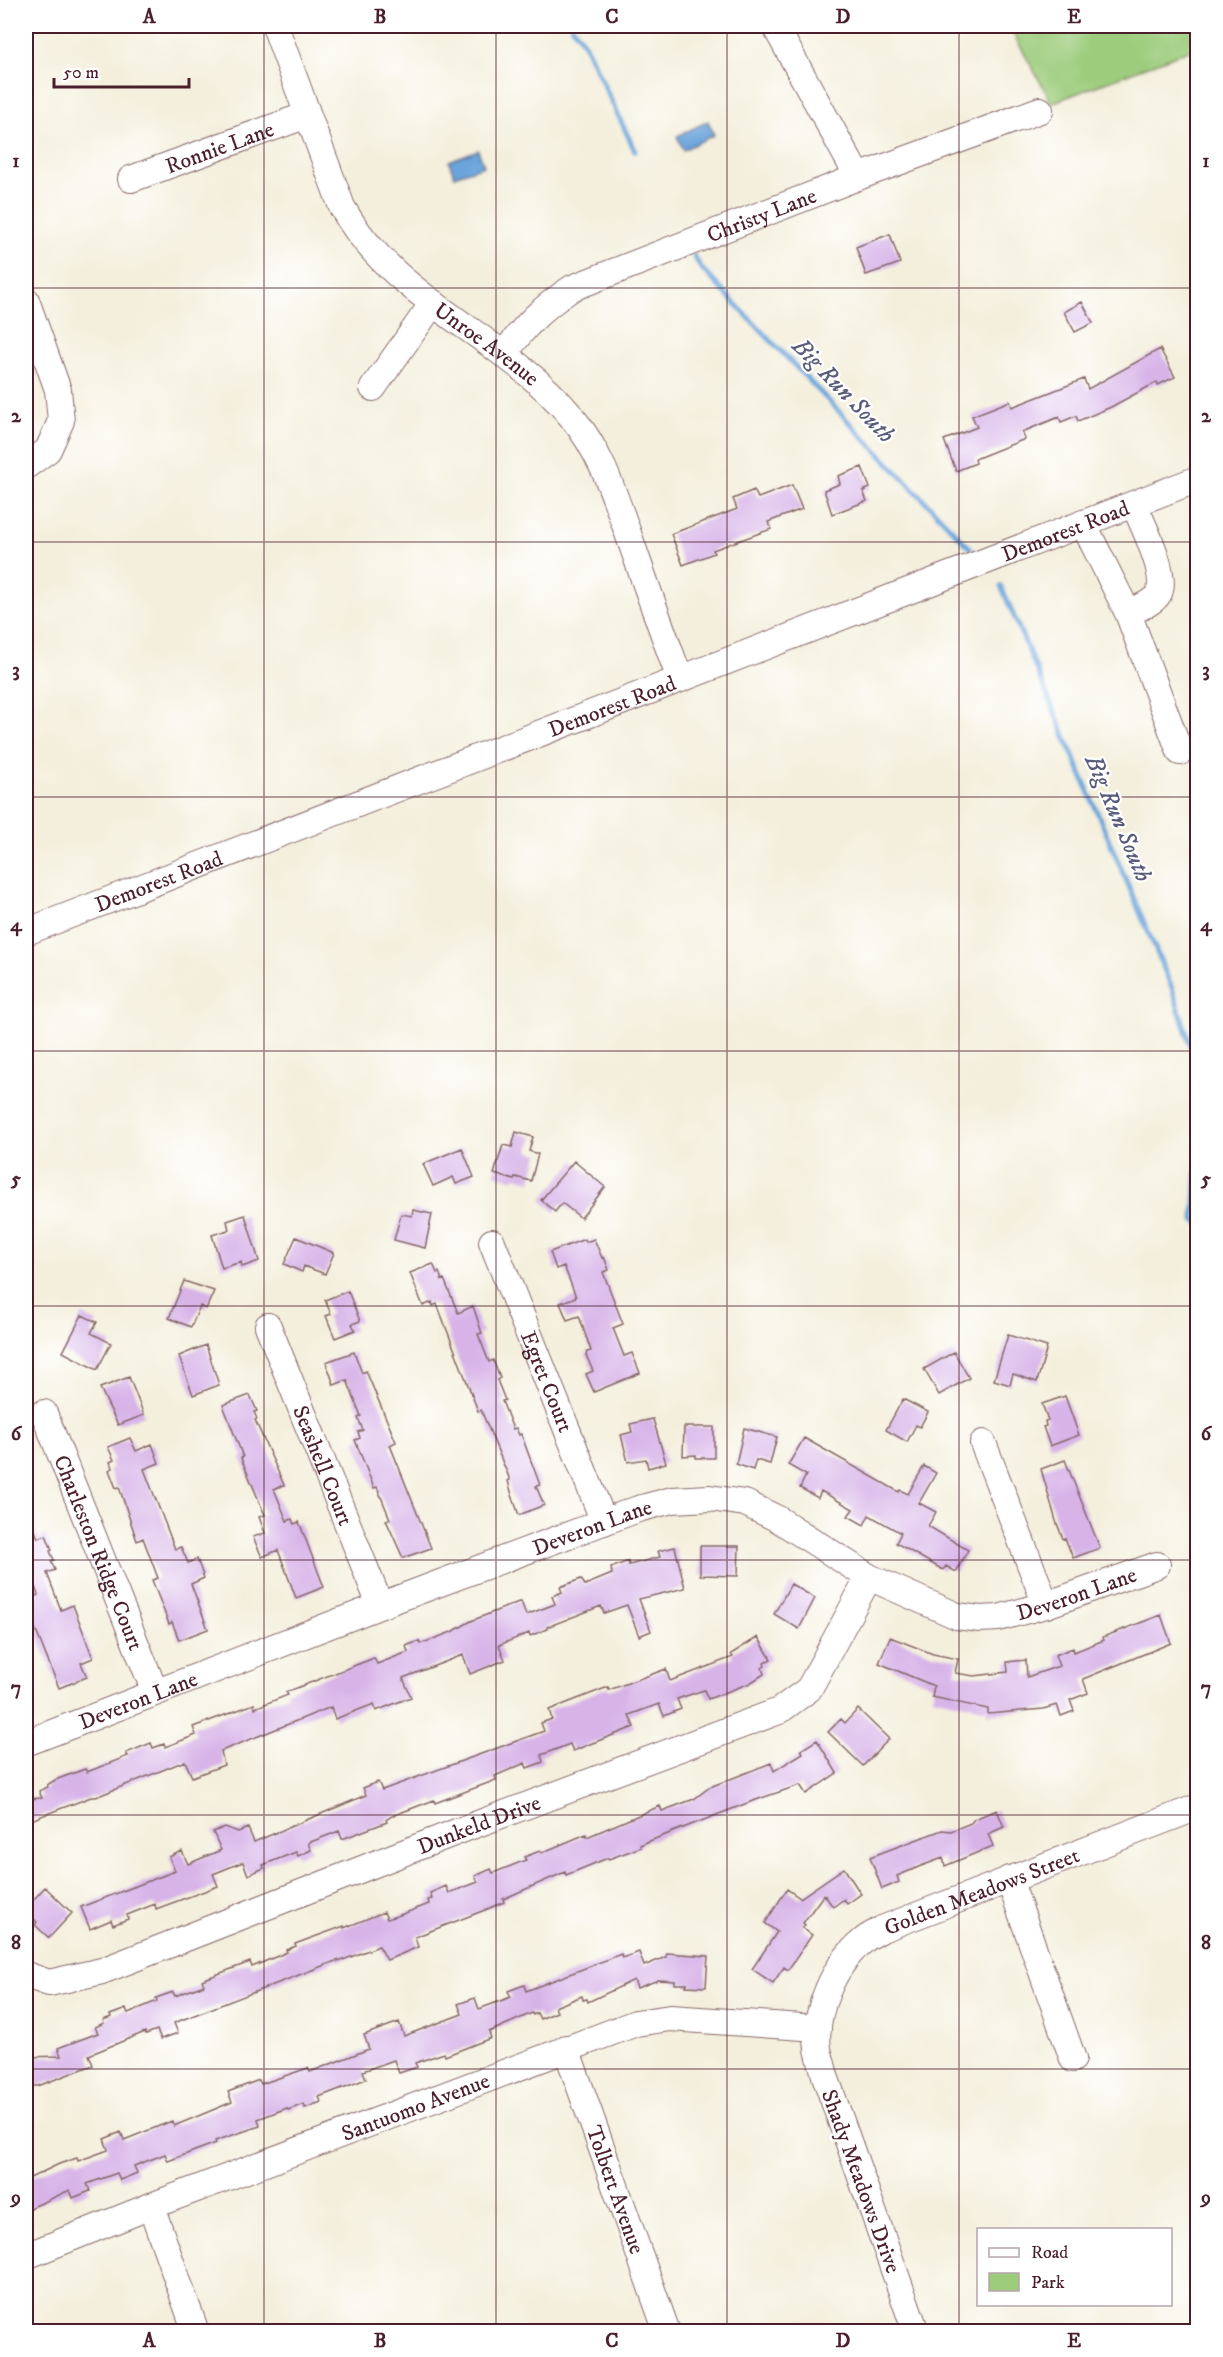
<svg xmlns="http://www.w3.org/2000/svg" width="1223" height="2357" viewBox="0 0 1223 2357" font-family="'IM FELL DW Pica',serif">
<rect width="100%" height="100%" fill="#fff"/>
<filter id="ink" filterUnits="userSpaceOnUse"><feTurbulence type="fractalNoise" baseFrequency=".0167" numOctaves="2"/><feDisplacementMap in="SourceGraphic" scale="12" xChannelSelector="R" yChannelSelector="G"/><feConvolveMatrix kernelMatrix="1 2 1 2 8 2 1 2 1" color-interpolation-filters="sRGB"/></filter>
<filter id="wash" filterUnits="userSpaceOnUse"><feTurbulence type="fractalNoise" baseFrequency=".008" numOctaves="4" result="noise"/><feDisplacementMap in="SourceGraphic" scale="24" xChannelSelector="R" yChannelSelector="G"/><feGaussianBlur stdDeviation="1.35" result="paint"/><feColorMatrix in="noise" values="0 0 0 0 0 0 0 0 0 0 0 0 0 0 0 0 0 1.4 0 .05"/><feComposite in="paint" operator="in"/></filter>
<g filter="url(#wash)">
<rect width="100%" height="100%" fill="#f4efdc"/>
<path fill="#9ccc7b" stroke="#737653" stroke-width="1.5" d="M 1009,26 L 1197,26 L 1197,47 L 1052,103 Z"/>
<path fill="#6aa4da" stroke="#5a6282" stroke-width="1.5" d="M 708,121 L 714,135 L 683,150 L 677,136 Z
M 478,150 L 484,166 L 454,176 L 449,161 Z"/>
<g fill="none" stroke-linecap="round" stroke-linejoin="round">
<path stroke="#6aa4da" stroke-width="5" d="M 572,26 L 585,45 L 635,151
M 694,256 L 701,268 L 970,548
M 1001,586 L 1172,988 L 1198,1068
M 1198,1149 L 1194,1220 L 1198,1223"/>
</g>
<g id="blocks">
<path fill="#d7b3e8" d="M 890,234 L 900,263 L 866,275 L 856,247 Z
M 1082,302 L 1093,323 L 1075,332 L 1064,312 Z
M 1160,349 L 1175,377 L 1158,385 L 1157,382 L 1111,407 L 1078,421 L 1076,416 L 1061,422 L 1059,417 L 1022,432 L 1025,439 L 975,459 L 976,463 L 956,471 L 944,440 L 977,427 L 972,416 L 1010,401 L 1012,407 L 1084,379 L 1088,389 Z
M 862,467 L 870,488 L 863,491 L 867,501 L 832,514 L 824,490 L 840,484 L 838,476 Z
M 792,485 L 802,509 L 768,522 L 771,529 L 713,550 L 714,553 L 683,565 L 671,534 L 737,509 L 733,499 L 754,490 L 758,498 Z
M 516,1132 L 533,1137 L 529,1151 L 538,1154 L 531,1181 L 515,1177 L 514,1180 L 494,1174 L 503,1145 L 512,1147 Z
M 462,1148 L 474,1177 L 456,1184 L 453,1177 L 433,1186 L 423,1164 Z
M 574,1161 L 605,1187 L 581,1218 L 562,1203 L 555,1212 L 541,1200 Z
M 413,1210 L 432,1214 L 425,1248 L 394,1240 L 401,1214 L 412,1216 Z
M 245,1215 L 259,1261 L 242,1267 L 241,1262 L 222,1268 L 212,1235 L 229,1230 L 227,1221 Z
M 296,1237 L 334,1253 L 325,1274 L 304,1266 L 302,1272 L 284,1264 Z
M 585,1239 L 586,1242 L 594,1239 L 602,1258 L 604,1257 L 609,1270 L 603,1272 L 623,1324 L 613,1328 L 624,1356 L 632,1353 L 640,1373 L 594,1392 L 586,1374 L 593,1371 L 586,1355 L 587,1352 L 591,1351 L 579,1316 L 567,1320 L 560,1303 L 576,1297 L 564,1266 L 556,1269 L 550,1252 Z
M 433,1264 L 437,1273 L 439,1272 L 442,1280 L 444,1279 L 458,1313 L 473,1306 L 482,1333 L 478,1334 L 489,1362 L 493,1360 L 500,1378 L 497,1380 L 505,1400 L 502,1401 L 513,1429 L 516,1428 L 519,1435 L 521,1434 L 540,1485 L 536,1486 L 544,1505 L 519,1515 L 512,1495 L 508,1481 L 510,1480 L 481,1410 L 478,1411 L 437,1304 L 433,1306 L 432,1302 L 423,1306 L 410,1273 Z
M 184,1281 L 214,1291 L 206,1309 L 200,1306 L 191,1327 L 169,1318 Z
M 348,1291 L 360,1321 L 352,1324 L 355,1330 L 335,1338 L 326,1316 L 331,1314 L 325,1300 Z
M 82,1315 L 97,1322 L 91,1333 L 111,1343 L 97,1370 L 63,1352 Z
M 1008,1335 L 1047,1347 L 1037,1382 L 1013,1374 L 1010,1385 L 994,1380 Z
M 206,1345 L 219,1385 L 193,1395 L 179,1356 Z
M 354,1352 L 362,1373 L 366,1371 L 396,1442 L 390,1445 L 431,1548 L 403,1558 L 386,1520 L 390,1519 L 377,1487 L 374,1488 L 355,1440 L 360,1438 L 358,1432 L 363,1430 L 358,1418 L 361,1416 L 347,1380 L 334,1385 L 326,1362 Z
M 954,1352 L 969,1378 L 939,1395 L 924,1369 Z
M 129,1377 L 144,1415 L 118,1425 L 100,1388 Z
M 250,1395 L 257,1411 L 254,1412 L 257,1419 L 255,1420 L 284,1485 L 274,1489 L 287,1521 L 292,1519 L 294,1524 L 299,1522 L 324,1587 L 296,1598 L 278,1550 L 262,1557 L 253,1537 L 265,1533 L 259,1517 L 265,1515 L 241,1458 L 243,1457 L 223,1405 Z
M 1065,1396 L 1079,1435 L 1050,1446 L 1043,1427 L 1046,1426 L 1045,1421 L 1048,1420 L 1042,1404 Z
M 903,1399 L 928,1412 L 920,1427 L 916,1425 L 907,1442 L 886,1430 Z
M 653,1419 L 666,1463 L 648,1468 L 646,1459 L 628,1462 L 621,1435 L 632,1432 L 630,1424 Z
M 684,1427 L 714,1427 L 714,1458 L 696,1458 L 696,1455 L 683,1456 Z
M 744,1428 L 777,1437 L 770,1464 L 756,1460 L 753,1470 L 736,1464 Z
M 130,1438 L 136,1451 L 152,1444 L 159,1463 L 144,1469 L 175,1549 L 181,1547 L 188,1563 L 197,1559 L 204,1578 L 191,1584 L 208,1629 L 179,1640 L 172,1622 L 169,1624 L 152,1580 L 158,1578 L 143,1538 L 137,1541 L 119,1487 L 116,1488 L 109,1470 L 112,1468 L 110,1462 L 114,1460 L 108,1447 Z
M 804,1438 L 899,1492 L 900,1490 L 908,1494 L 924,1466 L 936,1473 L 919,1503 L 936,1512 L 928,1526 L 968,1550 L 956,1572 L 946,1566 L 943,1570 L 896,1543 L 901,1533 L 869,1515 L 864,1525 L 848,1516 L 853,1509 L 821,1491 L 818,1498 L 800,1488 L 806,1475 L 788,1465 Z
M 1065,1460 L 1100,1548 L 1073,1558 L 1065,1538 L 1063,1539 L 1056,1521 L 1041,1469 Z
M 26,1509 L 38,1538 L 46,1535 L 52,1550 L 50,1551 L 54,1560 L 51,1561 L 55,1570 L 47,1573 L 61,1610 L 73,1605 L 93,1658 L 81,1663 L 87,1677 L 59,1688 L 26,1606 L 26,1600 L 38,1595 L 26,1562 Z
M 700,1546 L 739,1546 L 738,1576 L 700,1575 Z
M 675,1547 L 685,1588 L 639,1599 L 651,1631 L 639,1636 L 627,1605 L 604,1613 L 601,1606 L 547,1627 L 547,1629 L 530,1636 L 529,1633 L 499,1645 L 505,1660 L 470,1674 L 463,1655 L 403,1678 L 411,1697 L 376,1711 L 374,1704 L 335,1719 L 331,1707 L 221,1751 L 224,1765 L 192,1777 L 185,1761 L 96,1797 L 91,1797 L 26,1822 L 26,1799 L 42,1798 L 39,1791 L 48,1787 L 47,1785 L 55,1780 L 85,1769 L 87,1772 L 128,1756 L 126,1753 L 151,1743 L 153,1748 L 164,1744 L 165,1747 L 196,1735 L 193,1727 L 254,1704 L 255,1708 L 288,1695 L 286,1692 L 374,1658 L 377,1664 L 408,1652 L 406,1646 L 419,1641 L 420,1644 L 454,1631 L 471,1621 L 521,1601 L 526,1615 L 555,1604 L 552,1596 L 562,1592 L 560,1587 L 581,1579 L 585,1585 L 612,1574 L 611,1568 L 628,1561 L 629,1565 L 660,1557 L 658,1551 Z
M 791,1584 L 815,1598 L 799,1629 L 774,1614 Z
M 1161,1615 L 1171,1643 L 1083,1679 L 1088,1693 L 1070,1700 L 1074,1711 L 1061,1716 L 1057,1705 L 1043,1709 L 988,1714 L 988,1709 L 932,1697 L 934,1686 L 879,1663 L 890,1637 L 933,1654 L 958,1659 L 955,1673 L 974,1676 L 1008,1672 L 1007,1662 L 1026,1660 L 1027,1677 L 1059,1666 L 1055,1655 L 1073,1648 L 1074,1652 L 1104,1640 L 1103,1637 Z
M 758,1637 L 771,1659 L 764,1663 L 765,1666 L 762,1668 L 764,1674 L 750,1683 L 708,1699 L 704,1690 L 677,1699 L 681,1709 L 664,1716 L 659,1704 L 629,1715 L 634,1727 L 590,1744 L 573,1751 L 570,1744 L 541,1755 L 543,1762 L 527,1768 L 525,1763 L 495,1776 L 496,1780 L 435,1803 L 434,1800 L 392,1816 L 386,1820 L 387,1822 L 342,1839 L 339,1831 L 308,1843 L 311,1850 L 298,1856 L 296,1852 L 263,1865 L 264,1868 L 248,1875 L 243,1862 L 213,1874 L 218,1886 L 156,1909 L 155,1904 L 127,1915 L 128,1919 L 113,1925 L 111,1920 L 90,1929 L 81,1907 L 175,1871 L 169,1857 L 182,1851 L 188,1864 L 221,1850 L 213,1832 L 225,1827 L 238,1832 L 248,1828 L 254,1842 L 366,1795 L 363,1788 L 378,1782 L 382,1790 L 544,1731 L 541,1723 L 552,1719 L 549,1710 L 608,1687 L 609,1690 L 666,1669 L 670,1681 L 733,1657 L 731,1654 Z
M 858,1709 L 889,1739 L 863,1766 L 828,1732 L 841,1719 L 845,1723 Z
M 817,1740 L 837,1773 L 806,1794 L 800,1785 L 750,1802 L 647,1842 L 640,1845 L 641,1847 L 609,1859 L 608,1858 L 566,1875 L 565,1872 L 503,1899 L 504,1902 L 485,1910 L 415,1937 L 418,1947 L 387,1960 L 379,1946 L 338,1962 L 338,1960 L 184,2019 L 174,2023 L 178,2033 L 161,2039 L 157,2030 L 146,2034 L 145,2032 L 89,2055 L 93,2065 L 38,2086 L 26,2086 L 26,2057 L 61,2056 L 58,2048 L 98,2033 L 95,2027 L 104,2023 L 103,2020 L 111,2017 L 110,2015 L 126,2009 L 128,2013 L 157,2001 L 156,1998 L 173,1992 L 175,1996 L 204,1985 L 202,1980 L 250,1962 L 252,1967 L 287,1952 L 286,1950 L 296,1946 L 295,1944 L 344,1926 L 344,1928 L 384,1912 L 387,1919 L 400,1915 L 429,1904 L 428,1900 L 432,1899 L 430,1893 L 446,1886 L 449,1893 L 478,1882 L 475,1876 L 491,1869 L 493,1873 L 526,1860 L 524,1857 L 540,1851 L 541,1853 L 586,1834 L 587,1837 L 660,1806 L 662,1811 L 694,1799 L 710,1787 L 771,1763 L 774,1771 L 803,1753 L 801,1750 Z
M 997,1810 L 1004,1827 L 988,1834 L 993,1846 L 945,1866 L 943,1858 L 921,1866 L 897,1876 L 899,1882 L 882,1889 L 870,1857 L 942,1830 L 951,1831 L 971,1823 L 974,1819 Z
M 844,1868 L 861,1894 L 847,1904 L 844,1899 L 833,1907 L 824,1894 L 803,1923 L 805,1925 L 802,1928 L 812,1935 L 788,1970 L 784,1967 L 773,1983 L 752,1969 L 777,1932 L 765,1923 L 787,1889 L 800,1898 Z
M 45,1887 L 72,1913 L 49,1938 L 35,1925 L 37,1922 L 26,1911 L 26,1908 Z
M 639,1952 L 644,1966 L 666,1957 L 667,1953 L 708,1956 L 706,1987 L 686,1986 L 687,1984 L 675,1984 L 675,1981 L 658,1980 L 637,1988 L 634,1980 L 588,2002 L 587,1999 L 583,2000 L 582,1996 L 555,2007 L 557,2012 L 540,2019 L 537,2013 L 533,2015 L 532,2013 L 489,2032 L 491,2038 L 445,2056 L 444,2053 L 415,2063 L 417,2067 L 399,2073 L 394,2060 L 363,2071 L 366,2079 L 319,2097 L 321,2102 L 305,2108 L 304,2104 L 288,2110 L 287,2108 L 258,2119 L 260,2126 L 215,2141 L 216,2143 L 168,2161 L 165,2154 L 134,2166 L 137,2173 L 120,2180 L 117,2173 L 87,2184 L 90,2191 L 73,2198 L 70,2190 L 26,2210 L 26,2180 L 59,2164 L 77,2158 L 78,2161 L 108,2150 L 104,2139 L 121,2132 L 124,2140 L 172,2121 L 174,2126 L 232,2102 L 228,2092 L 259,2080 L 261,2084 L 308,2068 L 310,2072 L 369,2049 L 364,2035 L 399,2022 L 404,2036 L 462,2014 L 458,2004 L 475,1998 L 479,2009 L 511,1997 L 508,1991 L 524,1985 L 526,1991 L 621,1954 L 622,1958 Z"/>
</g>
</g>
<g filter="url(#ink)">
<use href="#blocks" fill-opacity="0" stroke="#866869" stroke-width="1.5"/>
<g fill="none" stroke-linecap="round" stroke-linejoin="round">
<defs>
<g id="minor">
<path id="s1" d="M 275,26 L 342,207 C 394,301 504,335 571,416 C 602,453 615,497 631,542 C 647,588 663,633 680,679"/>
<path d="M 775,26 L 858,177"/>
<path id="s2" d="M 131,179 L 307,115"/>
<path d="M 26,300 L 58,390 L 61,421 L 48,450 L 26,466"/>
<path id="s3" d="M 505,353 C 527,323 541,309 572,288 L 858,177 L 1040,110"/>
<path d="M 373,388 L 433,303"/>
<path d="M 1083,523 L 1128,613 L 1180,752"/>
<path d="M 1128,613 C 1138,608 1154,603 1159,593 C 1168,573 1142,524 1134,504"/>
<path id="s4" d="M 26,932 L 1198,479"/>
<path id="s5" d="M 492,1242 L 604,1522"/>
<path id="s6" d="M 268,1326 L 380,1605"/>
<path id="s7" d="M 44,1413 L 155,1692"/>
<path d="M 983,1443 L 1046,1605"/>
<path id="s8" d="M 26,1743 L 392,1601 L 638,1509 L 672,1500 L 710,1498 L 745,1503 L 778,1519 L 869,1577 L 957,1616 L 980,1619 L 998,1618 L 1046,1605 L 1157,1565"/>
<path d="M 1009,1879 L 1073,2059"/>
<path id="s9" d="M 26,1975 L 49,1983 L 102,1971 L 464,1829 L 779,1711 L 809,1689 L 869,1577"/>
<path id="s10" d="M 566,2048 L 667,2332"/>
<path d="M 151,2206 L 196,2332"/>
<path id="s11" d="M 26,2256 L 151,2206 L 636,2023 L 670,2018 L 818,2028"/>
<path id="s12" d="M 916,2332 L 825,2076 C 823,2067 820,2058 818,2049 C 813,2013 834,1964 863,1941 C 868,1936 876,1933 882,1929 L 1198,1807"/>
</g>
</defs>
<use href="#minor" stroke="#866869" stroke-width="28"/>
<use href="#minor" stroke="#fff" stroke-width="26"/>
</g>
</g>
<path fill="none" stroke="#4a1f2b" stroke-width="1.5" stroke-opacity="0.55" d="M 264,26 L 264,2332M 496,26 L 496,2332M 727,26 L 727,2332M 959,26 L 959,2332M 26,288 L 1198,288M 26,542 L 1198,542M 26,797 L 1198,797M 26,1051 L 1198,1051M 26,1306 L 1198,1306M 26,1560 L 1198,1560M 26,1815 L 1198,1815M 26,2069 L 1198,2069"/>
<g text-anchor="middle" stroke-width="4.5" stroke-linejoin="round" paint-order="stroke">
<g font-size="22" fill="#4a1f2b" stroke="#fff">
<text dy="8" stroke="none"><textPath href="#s2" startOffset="94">Ronnie Lane</textPath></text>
<text dy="8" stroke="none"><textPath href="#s3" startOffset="297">Christy Lane</textPath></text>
<text dy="8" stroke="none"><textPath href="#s1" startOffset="394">Unroe Avenue</textPath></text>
<text dy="8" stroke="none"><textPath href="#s4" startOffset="1114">Demorest Road</textPath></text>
<text dy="8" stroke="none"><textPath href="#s4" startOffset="628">Demorest Road</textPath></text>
<text dy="8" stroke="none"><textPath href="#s4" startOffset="142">Demorest Road</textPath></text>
<text dy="8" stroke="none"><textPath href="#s5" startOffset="150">Egret Court</textPath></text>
<text dy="8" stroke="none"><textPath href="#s6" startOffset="150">Seashell Court</textPath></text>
<text dy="8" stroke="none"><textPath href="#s8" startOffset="606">Deveron Lane</textPath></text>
<text dy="8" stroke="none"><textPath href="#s7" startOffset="150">Charleston Ridge Court</textPath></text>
<text dy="8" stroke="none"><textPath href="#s8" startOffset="1128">Deveron Lane</textPath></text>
<text dy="8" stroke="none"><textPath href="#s8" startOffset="120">Deveron Lane</textPath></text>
<text dy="8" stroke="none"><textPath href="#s9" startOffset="483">Dunkeld Drive</textPath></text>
<text dy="8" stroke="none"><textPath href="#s12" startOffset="550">Golden Meadows Street</textPath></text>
<text dy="8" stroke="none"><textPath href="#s11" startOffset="417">Santuomo Avenue</textPath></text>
<text transform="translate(862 2181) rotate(70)" y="8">Shady Meadows Drive</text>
<text dy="8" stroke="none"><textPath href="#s10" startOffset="150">Tolbert Avenue</textPath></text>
</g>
<g font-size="24" font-style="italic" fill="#585b7a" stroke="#fff">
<text transform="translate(844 390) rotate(46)" y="8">Big Run South</text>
<text transform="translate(1119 818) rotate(67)" y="8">Big Run South</text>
</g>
</g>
<rect width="1223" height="2357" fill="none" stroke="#fff" stroke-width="66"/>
<rect x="977" y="2228" width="195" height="78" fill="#ffffff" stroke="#b7a5aa" stroke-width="1.5"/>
<rect x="989" y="2248" width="30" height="9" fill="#ffffff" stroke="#b7a5aa" stroke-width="1.5"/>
<text x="1031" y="2258" font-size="18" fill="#4a1f2b">Road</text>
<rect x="989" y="2273" width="30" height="18" fill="#9ccc7b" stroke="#b7a5aa" stroke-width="1.5"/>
<text x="1031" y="2288" font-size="18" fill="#4a1f2b">Park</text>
<path d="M54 78v9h135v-9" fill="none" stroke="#4a1f2b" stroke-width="3"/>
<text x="63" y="78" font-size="18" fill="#4a1f2b" stroke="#ffffff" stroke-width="4.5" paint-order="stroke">50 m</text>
<rect x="33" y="33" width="1157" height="2291" fill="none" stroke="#4a1f2b" stroke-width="2"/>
<g font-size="20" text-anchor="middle" font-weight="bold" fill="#4a1f2b">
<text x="149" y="23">A</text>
<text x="380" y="23">B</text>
<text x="612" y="23">C</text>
<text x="843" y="23">D</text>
<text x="1074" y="23">E</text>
<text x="16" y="167">1</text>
<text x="1206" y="167">1</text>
<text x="16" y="422">2</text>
<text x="1206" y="422">2</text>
<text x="16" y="676">3</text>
<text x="1206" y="676">3</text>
<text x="16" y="931">4</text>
<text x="1206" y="931">4</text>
<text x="16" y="1185">5</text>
<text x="1206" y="1185">5</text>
<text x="16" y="1440">6</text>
<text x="1206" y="1440">6</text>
<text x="16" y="1694">7</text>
<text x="1206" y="1694">7</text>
<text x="16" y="1949">8</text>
<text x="1206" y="1949">8</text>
<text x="16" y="2204">9</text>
<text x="1206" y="2204">9</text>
<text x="149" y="2347">A</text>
<text x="380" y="2347">B</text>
<text x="612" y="2347">C</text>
<text x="843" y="2347">D</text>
<text x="1074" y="2347">E</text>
</g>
</svg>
